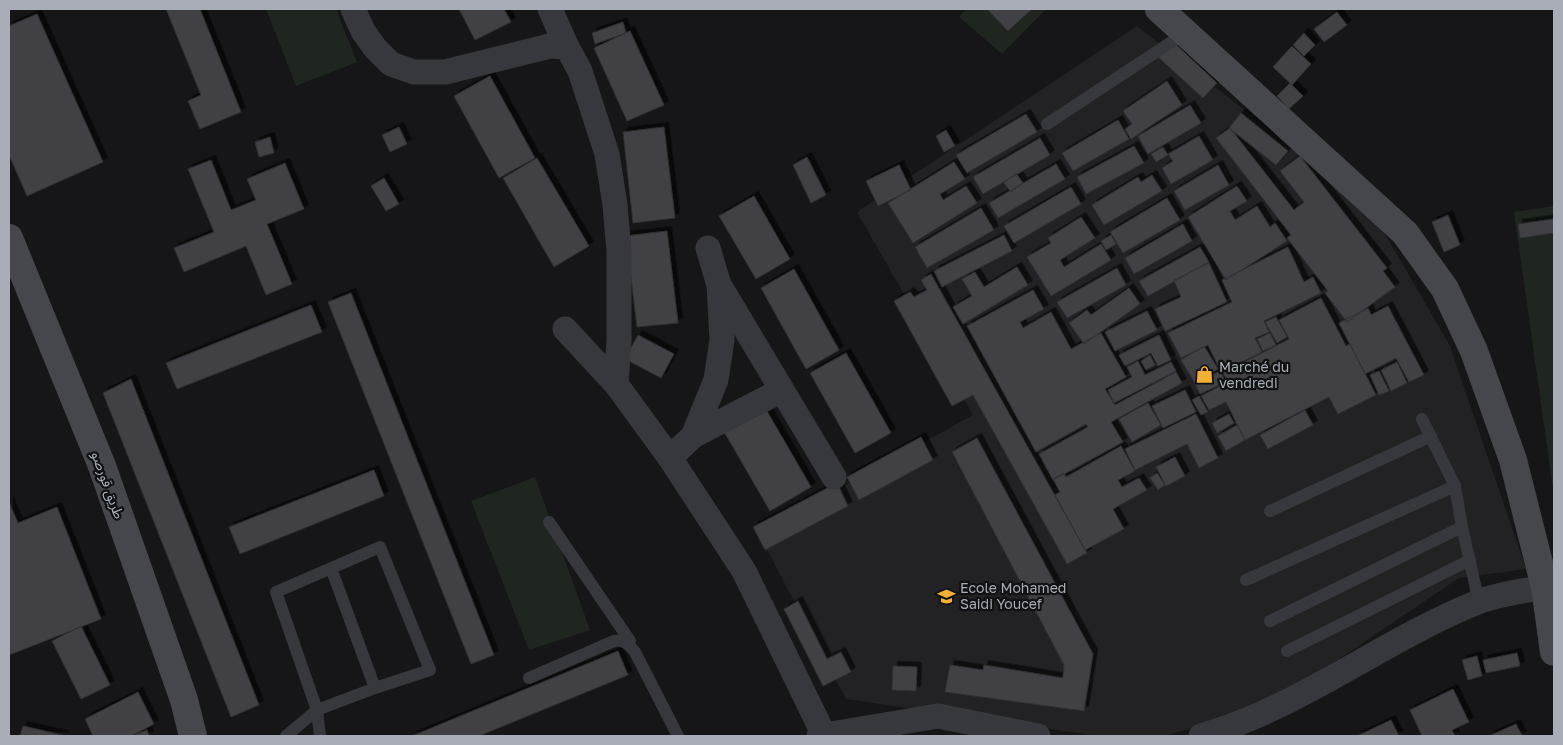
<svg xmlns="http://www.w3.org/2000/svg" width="1563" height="745" viewBox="0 0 1563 745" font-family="'Golos Text','Noto Sans Arabic',sans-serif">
<defs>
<filter id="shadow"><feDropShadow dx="4.5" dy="-4.5" stdDeviation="0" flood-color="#0009"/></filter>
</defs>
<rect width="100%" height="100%" fill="#161618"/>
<path fill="#222225" d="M 1137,26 L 1370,208 L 1450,346 L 1526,569 L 1459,578 L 1287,694 L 1228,719 L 1163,736 L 1098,736 L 846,699 L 758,533 L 973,415 L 857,212 Z"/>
<path fill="#1e261f" d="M 266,9 L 336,9 L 357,62 L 296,86 Z
M 966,9 L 1046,9 L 1002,54 L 959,17 Z
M 1554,206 L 1554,496 L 1514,212 Z
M 535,477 L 590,630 L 529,650 L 471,501 Z"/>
<path fill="#404145" stroke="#303034" filter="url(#shadow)" d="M 166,9 L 200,9 L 241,112 L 200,129 L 188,101 L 201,95 Z
M 459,9 L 504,9 L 511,22 L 475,40 Z
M 987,9 L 1032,9 L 1008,31 Z
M 1337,12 L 1347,25 L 1324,42 L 1314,29 Z
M 37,14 L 103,162 L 27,196 L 9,155 L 9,26 Z
M 623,22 L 626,33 L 595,44 L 592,33 Z
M 630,31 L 664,105 L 627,121 L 594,48 Z
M 1304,33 L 1315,45 L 1304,56 L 1293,45 Z
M 1171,40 L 1217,83 L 1203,98 L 1157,56 Z
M 1292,46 L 1311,64 L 1292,85 L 1273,67 Z
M 490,76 L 535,158 L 499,178 L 454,96 Z
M 1167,81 L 1182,105 L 1131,139 L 1125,129 L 1132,124 L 1123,111 Z
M 1290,83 L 1303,96 L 1289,109 L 1277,96 Z
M 1190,105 L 1201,123 L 1148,154 L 1138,136 Z
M 1241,113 L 1288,151 L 1276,165 L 1229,128 Z
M 1026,114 L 1037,132 L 967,173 L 956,155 Z
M 1118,120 L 1129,139 L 1073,171 L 1062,153 Z
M 399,127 L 407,144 L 390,152 L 382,135 Z
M 664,127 L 675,218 L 633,223 L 623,132 Z
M 1230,128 L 1294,210 L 1304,202 L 1280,171 L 1300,156 L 1387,268 L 1383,271 L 1395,287 L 1347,322 L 1325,293 L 1328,291 L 1287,238 L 1291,235 L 1216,138 Z
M 946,130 L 955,146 L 944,152 L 936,136 Z
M 1199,136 L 1213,160 L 1171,184 L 1162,168 L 1173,161 L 1168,154 Z
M 270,137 L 274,153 L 259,157 L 255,142 Z
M 1040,138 L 1050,155 L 983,194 L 973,177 Z
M 1134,146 L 1144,163 L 1086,194 L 1077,177 Z
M 1163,147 L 1168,155 L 1156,162 L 1151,154 Z
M 807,157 L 826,195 L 811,203 L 793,165 Z
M 537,158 L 589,246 L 554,267 L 503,178 Z
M 211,160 L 231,210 L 256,200 L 247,179 L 285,163 L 304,209 L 267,224 L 292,284 L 266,295 L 246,246 L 184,272 L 174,248 L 214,232 L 188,169 Z
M 954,162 L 965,179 L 940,194 L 943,200 L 966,186 L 977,203 L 913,243 L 888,203 Z
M 1056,164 L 1065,179 L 998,218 L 989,203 Z
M 899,165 L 911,190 L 878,206 L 866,181 Z
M 1218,165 L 1229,185 L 1185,210 L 1174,191 Z
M 1016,173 L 1023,183 L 1011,192 L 1004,183 Z
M 1152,175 L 1162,191 L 1104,225 L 1092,205 L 1138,177 L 1141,182 Z
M 384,178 L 399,204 L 386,211 L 371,186 Z
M 1237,186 L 1247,201 L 1230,211 L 1235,220 L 1257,206 L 1270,227 L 1275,223 L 1287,241 L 1226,280 L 1188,217 Z
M 1071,187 L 1081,204 L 1014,243 L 1004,226 Z
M 754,196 L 790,259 L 756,279 L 719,216 Z
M 1167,198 L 1180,220 L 1123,253 L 1110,232 Z
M 981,208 L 994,230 L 927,268 L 915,247 Z
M 1448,215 L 1460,245 L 1444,252 L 1432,222 Z
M 1081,217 L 1095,238 L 1060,260 L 1064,267 L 1101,244 L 1111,260 L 1051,296 L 1027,257 L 1051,243 L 1048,238 Z
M 1554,219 L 1554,233 L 1520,238 L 1518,224 Z
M 1183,224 L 1192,241 L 1134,274 L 1125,258 Z
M 667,231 L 678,323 L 637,327 L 626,236 Z
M 1004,235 L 1012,251 L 942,287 L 934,271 Z
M 1111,235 L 1116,244 L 1106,250 L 1101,241 Z
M 1200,247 L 1209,262 L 1148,296 L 1139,281 Z
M 1288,247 L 1304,282 L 1313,277 L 1321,293 L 1264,321 L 1269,332 L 1255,338 L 1262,352 L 1221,372 L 1208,345 L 1181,358 L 1168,333 L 1232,302 L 1222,280 Z
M 1209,263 L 1227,302 L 1165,331 L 1155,309 L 1181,297 L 1174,280 Z
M 1017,267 L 1028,285 L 963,324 L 953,307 L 972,296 L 962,279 L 975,272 L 984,287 Z
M 1117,268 L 1126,285 L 1067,318 L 1057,302 Z
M 794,269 L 839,350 L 806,369 L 761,288 Z
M 931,274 L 1087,553 L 1067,564 L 973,395 L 952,406 L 894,301 L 910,292 L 914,297 L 927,290 L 921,280 Z
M 1129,288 L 1140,304 L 1084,344 L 1069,323 L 1087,310 L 1091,315 Z
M 1033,290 L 1044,309 L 1020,322 L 1023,328 L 1051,312 L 1071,349 L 1101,333 L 1126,377 L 1105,389 L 1115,405 L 1176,372 L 1182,383 L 1111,422 L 1123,442 L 1053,480 L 1039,454 L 1088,427 L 1086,424 L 1036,452 L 967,326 Z
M 351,293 L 494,655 L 471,664 L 328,302 Z
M 1321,298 L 1346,346 L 1350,344 L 1376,395 L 1338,414 L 1329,397 L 1245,440 L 1226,402 L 1209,410 L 1201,396 L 1228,382 L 1223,373 L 1289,339 L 1279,320 Z
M 311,305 L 322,332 L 177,389 L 166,363 Z
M 1388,306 L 1424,375 L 1409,382 L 1396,358 L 1365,374 L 1339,323 L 1368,308 L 1371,315 Z
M 1147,311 L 1157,330 L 1115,351 L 1105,332 Z
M 1276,317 L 1287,337 L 1277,343 L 1265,322 Z
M 1270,333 L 1276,345 L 1263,351 L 1257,339 Z
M 638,335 L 674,354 L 661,378 L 625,359 Z
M 1159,335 L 1171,360 L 1158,366 L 1151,353 L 1125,366 L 1119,355 Z
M 1204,346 L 1218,369 L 1195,383 L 1181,360 Z
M 846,353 L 891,433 L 855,453 L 810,373 Z
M 1150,355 L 1155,365 L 1146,370 L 1141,361 Z
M 1138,361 L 1145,375 L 1171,362 L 1176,371 L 1114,403 L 1108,390 L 1132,377 L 1127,367 Z
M 1397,362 L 1407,383 L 1391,391 L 1381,370 Z
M 1220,371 L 1226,382 L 1200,394 L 1195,384 Z
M 1379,371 L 1389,391 L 1379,395 L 1370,375 Z
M 131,379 L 259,705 L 231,717 L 103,393 Z
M 1185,390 L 1196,412 L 1163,428 L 1152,406 Z
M 1199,396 L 1208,412 L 1201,415 L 1192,400 Z
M 1148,403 L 1161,425 L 1132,442 L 1119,419 Z
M 764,406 L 811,487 L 770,511 L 723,430 Z
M 1305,410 L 1313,425 L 1268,449 L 1260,435 Z
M 1196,414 L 1218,458 L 1199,468 L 1187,444 L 1135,470 L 1125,449 Z
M 1229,414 L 1234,423 L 1217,433 L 1212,423 Z
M 1237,425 L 1245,440 L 1226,451 L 1218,436 Z
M 921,437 L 933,460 L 859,500 L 847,477 Z
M 977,438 L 1093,654 L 1084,711 L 945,692 L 950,665 L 983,670 L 984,665 L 1063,678 L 1064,665 L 952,452 Z
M 1121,446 L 1135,471 L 1118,480 L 1122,487 L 1139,478 L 1147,490 L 1113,509 L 1124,529 L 1085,550 L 1055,495 L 1060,492 L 1053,479 L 1064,473 L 1066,477 Z
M 1175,457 L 1185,476 L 1166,486 L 1156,467 Z
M 374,470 L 384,496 L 240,554 L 229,527 Z
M 1157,473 L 1165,485 L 1158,490 L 1150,478 Z
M 837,483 L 848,506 L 765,550 L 753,527 Z
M 9,502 L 18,523 L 57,507 L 101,619 L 9,655 Z
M 798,601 L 827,659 L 841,652 L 851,672 L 823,686 L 784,609 Z
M 81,626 L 110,685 L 81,699 L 52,641 Z
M 618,651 L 628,675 L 479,736 L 412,736 Z
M 1517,653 L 1520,666 L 1486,673 L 1483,660 Z
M 1477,656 L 1482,676 L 1468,680 L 1462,660 Z
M 893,666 L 917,667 L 916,691 L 892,690 Z
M 1453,689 L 1469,722 L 1452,730 L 1455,736 L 1422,736 L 1410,710 Z
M 138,692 L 154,724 L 131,736 L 93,736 L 85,719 Z
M 1391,720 L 1399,736 L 1357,736 Z
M 1516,724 L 1522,736 L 1489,736 Z
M 23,726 L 66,736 L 20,736 Z
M 147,730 L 149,736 L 131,736 Z"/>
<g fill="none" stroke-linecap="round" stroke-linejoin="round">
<path stroke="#37383d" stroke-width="12" d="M 1047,124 L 1185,33
M 1422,419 L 1455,486 L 1462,527 L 1479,602
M 1270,511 L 1431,436
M 549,522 L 630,641 L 627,643
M 331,568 L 375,688
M 1246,580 L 1455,486
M 1270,621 L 1462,527
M 1287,651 L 1470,560
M 529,678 L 614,641 C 625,640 628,644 635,652 L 678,736
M 286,736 L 317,710 L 375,688 L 430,670 L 380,547 L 276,592 L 317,710 L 320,736"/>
<path stroke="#37383d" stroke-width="25" d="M 353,9 L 363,31 L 375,48 L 391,64 L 414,72 L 445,72 L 550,46 L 567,47
M 550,9 L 567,47 L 580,71 L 607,154 L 615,205 L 619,251 L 619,340 L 616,384
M 721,288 L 834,477
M 565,329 L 616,384 L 670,458 L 744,571 L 824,735
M 693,436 L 782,390
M 670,458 L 693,436 L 716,380 L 722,340 L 719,285 L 708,248
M 819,736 L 938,716 L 1038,736
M 1201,736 C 1300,708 1383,640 1478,602 C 1499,594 1523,591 1545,587"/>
<path stroke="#45474d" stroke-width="28" d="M 1159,9 L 1405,233 L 1445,289 L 1474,351 L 1513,460 L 1545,587 L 1554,652
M 9,238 L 102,466 L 184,700 L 193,736"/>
</g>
<defs>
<symbol id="shop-bare" viewBox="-9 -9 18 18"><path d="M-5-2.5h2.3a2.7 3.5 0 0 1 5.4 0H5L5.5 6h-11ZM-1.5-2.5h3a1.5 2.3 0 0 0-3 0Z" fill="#f2b134" stroke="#111113" stroke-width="2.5" paint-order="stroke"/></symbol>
<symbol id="school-bare" viewBox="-9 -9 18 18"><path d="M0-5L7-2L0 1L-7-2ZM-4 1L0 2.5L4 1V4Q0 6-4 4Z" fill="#f2b134" stroke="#111113" stroke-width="2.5" paint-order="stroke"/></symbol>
</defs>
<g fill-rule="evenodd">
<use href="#shop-bare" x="1192" y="362" width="25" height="25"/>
<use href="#school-bare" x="934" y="584" width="25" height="25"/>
</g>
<g text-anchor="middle" stroke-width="4.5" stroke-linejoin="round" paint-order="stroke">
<g font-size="14" fill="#a8adb8" stroke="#111113" text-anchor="start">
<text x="1219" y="372">Marché du<tspan x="1219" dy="16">vendredi</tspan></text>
<text x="960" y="593">Ecole Mohamed<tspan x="960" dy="16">Saidi Youcef</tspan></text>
</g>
<g font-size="14" fill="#a8adb8" stroke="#111113">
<text transform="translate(108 485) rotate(70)" y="5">طريق قورصو</text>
</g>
</g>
<rect width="1563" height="745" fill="none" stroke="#a8adb8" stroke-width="20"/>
</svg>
